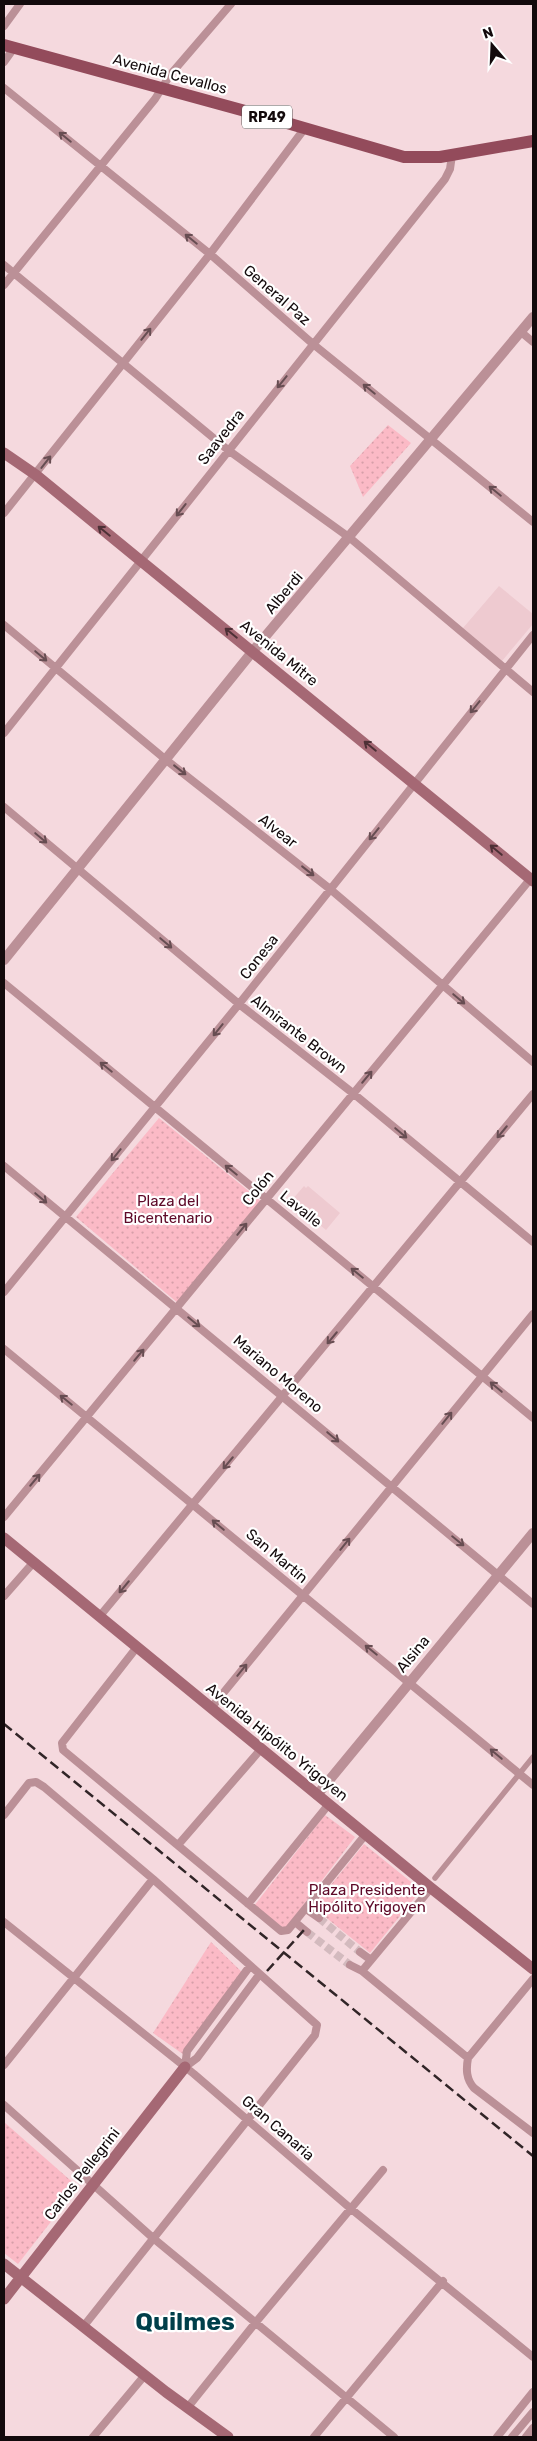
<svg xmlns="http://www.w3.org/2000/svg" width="537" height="2441" viewBox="0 0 537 2441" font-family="Rubik,sans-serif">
<defs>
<pattern id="park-dots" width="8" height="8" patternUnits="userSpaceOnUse" patternTransform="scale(1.25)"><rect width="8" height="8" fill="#fbbac6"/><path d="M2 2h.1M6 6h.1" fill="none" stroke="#d69fa9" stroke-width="1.8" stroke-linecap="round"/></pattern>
</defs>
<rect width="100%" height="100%" fill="#f5d9de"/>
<path fill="#eecad0" d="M 499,586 L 533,614 L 533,624 L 502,661 L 463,628 Z
M 304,1186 L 306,1188 L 308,1186 L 340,1213 L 326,1230 L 291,1201 Z"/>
<path fill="url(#park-dots)" d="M 388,425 L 411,443 L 363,497 L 350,466 Z
M 159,1118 L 262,1202 L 179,1304 L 76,1217 Z
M 325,1815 L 355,1837 L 285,1929 L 254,1906 Z
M 364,1844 L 421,1890 L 370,1953 L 313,1907 Z
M 211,1942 L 245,1975 L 187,2057 L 153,2033 Z
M 4,2122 L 78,2187 L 18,2264 L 4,2253 Z"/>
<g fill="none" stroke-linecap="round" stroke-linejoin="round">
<path stroke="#d3babe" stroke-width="8" stroke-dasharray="8 4" stroke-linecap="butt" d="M 319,1918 L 360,1952
M 307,1932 L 350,1965"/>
<path stroke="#bb9097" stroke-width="5.5" d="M 435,1878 L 533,1757"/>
<path stroke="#bb9097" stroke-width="8" d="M 4,26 L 20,4
M 4,62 L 14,48
M 4,88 L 210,254 L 313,344 L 533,522
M 4,265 L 228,450 L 350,538 L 533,692
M 4,285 L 155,99 L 170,75 L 231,4
M 521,332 L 533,342
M 4,513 L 210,254 L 305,128
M 4,625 L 165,759 L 330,889 L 533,1062
M 4,733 L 445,179 L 450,169 L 452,155
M 4,807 L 239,1004 L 354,1094 L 533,1242
M 4,983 L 533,1418
M 4,1166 L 533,1604
M 4,1292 L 239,1004 L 533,635
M 4,1349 L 533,1785
M 4,1517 L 532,877
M 4,1596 L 33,1563
M 99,1617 L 533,1094
M 137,1647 L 62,1743 L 63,1750 L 281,1931 L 288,1930 L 366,1834
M 211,1708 L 533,1314
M 4,1815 L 29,1783 L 36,1782 L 44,1787 L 153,1879 L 317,2025 L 315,2035 L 83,2327
M 178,1845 L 261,1749
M 248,1904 L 329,1804
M 306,1909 L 319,1918
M 4,1922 L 194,2074 L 350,2208 L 533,2357
M 295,1922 L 307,1932
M 360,1952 L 371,1960
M 350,1965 L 362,1971 L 468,2058
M 362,1971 L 431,1888
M 533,1979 L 468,2058 C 466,2069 466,2079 474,2088 L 533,2133
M 4,2065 L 153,1879
M 185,2067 L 187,2051 L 250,1966
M 185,2067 L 197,2058 L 259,1975
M 4,2105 L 153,2238 L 394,2437
M 188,2407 L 256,2322 L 383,2170
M 93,2437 L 145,2375
M 314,2437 L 443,2281
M 497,2437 L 533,2392
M 512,2437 L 533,2412
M 526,2437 L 533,2428"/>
<path stroke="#bb9097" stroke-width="10" d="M 4,960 L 253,651 L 533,317
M 317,1795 L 533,1533"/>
<path stroke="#a56874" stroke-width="11" d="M 4,453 L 36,475 L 141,561 L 533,881
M 4,1538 L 431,1888 L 533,1969
M 4,2264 L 166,2392 L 228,2437
M 4,2299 L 185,2067"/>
<path stroke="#934b5b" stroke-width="12" d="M 4,45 L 256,114 L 404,157 L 440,157 L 533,141"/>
<path stroke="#312527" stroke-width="2.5" stroke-dasharray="10 5" stroke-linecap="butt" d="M 4,1724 L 533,2156
M 267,1971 L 304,1930"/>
</g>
<defs><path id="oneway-shaft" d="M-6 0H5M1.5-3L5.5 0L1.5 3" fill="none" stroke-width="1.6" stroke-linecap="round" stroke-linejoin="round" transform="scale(1.25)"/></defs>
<g stroke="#674d52">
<use href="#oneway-shaft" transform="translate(65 137) rotate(-141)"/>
<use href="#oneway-shaft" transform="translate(191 239) rotate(-141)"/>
<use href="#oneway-shaft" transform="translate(146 334) rotate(-51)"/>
<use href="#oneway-shaft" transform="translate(282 382) rotate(129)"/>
<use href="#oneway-shaft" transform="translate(369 389) rotate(-141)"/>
<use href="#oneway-shaft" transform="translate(46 462) rotate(-52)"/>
<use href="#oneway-shaft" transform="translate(495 491) rotate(-141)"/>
<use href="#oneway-shaft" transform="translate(181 510) rotate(128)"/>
<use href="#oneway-shaft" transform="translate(41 656) rotate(40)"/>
<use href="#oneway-shaft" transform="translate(475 707) rotate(129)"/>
<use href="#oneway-shaft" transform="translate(180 770) rotate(38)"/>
<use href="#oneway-shaft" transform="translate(374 834) rotate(129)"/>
<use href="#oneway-shaft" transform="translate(41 838) rotate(40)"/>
<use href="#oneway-shaft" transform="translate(308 871) rotate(38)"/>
<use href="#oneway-shaft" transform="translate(166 943) rotate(40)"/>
<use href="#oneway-shaft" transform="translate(459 999) rotate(40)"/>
<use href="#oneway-shaft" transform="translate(218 1030) rotate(129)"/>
<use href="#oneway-shaft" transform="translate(106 1067) rotate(-141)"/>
<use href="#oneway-shaft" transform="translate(367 1077) rotate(-50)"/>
<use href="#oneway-shaft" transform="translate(502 1132) rotate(130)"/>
<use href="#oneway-shaft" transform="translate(401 1133) rotate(40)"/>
<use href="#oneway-shaft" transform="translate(116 1155) rotate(129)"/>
<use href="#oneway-shaft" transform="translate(231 1170) rotate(-141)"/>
<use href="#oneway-shaft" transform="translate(41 1198) rotate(40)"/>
<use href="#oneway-shaft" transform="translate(242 1229) rotate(-51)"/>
<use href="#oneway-shaft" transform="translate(357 1273) rotate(-141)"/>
<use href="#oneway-shaft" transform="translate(194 1322) rotate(39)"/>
<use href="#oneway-shaft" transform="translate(332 1338) rotate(130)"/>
<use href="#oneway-shaft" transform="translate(139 1355) rotate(-50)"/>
<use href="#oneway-shaft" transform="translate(496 1387) rotate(-140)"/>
<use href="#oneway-shaft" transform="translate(66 1400) rotate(-141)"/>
<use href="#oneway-shaft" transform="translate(447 1418) rotate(-51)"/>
<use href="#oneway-shaft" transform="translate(333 1437) rotate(40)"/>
<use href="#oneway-shaft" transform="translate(228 1463) rotate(130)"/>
<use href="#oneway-shaft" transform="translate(35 1480) rotate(-50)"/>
<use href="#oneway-shaft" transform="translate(218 1525) rotate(-140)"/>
<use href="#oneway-shaft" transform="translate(458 1541) rotate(39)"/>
<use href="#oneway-shaft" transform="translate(345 1544) rotate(-51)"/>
<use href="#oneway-shaft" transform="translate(124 1587) rotate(130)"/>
<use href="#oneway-shaft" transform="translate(371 1650) rotate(-141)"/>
<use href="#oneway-shaft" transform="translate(242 1670) rotate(-51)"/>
<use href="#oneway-shaft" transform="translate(496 1754) rotate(-140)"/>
</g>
<g stroke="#4d3036">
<use href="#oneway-shaft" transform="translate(104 531) rotate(-141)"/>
<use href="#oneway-shaft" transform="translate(231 633) rotate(-141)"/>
<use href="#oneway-shaft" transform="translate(370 746) rotate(-141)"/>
<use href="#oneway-shaft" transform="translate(496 850) rotate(-140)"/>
</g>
<g text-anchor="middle" stroke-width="4.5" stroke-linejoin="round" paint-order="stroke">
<rect fill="#fff" stroke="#5a5455" stroke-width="1" x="242" y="105.5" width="50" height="23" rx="4"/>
<g font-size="14" font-weight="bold" fill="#130a0c">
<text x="267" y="122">RP49</text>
</g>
<g font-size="15" fill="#130a0c" stroke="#fff">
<text transform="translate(170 74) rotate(15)" y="5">Avenida Cevallos</text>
<text transform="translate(277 295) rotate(41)" y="5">General Paz</text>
<text transform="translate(221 437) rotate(-52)" y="5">Saavedra</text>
<text transform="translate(284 593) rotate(-50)" y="5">Alberdi</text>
<text transform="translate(279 653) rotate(39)" y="5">Avenida Mitre</text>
<text transform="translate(278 831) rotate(38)" y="5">Alvear</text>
<text transform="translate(259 957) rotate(-52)" y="5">Conesa</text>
<text transform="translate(299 1034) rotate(38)" y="5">Almirante Brown</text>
<text transform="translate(258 1188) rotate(-51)" y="5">Colón</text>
<text transform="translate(301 1209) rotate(39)" y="5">Lavalle</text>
<text transform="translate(278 1374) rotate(40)" y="5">Mariano Moreno</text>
<text transform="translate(277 1556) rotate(40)" y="5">San Martín</text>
<text transform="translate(413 1654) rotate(-50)" y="5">Alsina</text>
<text transform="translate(277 1742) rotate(39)" y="5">Avenida Hipólito Yrigoyen</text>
<text transform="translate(278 2128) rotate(41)" y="5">Gran Canaria</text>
<text transform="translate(82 2174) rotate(-52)" y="5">Carlos Pellegrini</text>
</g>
<g font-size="15" fill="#5e0928" stroke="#fff">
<text x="168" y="1206">Plaza del<tspan x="168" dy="17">Bicentenario</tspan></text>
<text x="367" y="1895">Plaza Presidente<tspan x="367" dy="17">Hipólito Yrigoyen</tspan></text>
</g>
<g font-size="25" font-weight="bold" fill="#003f4a" stroke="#fff">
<text x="185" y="2330">Quilmes</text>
</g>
</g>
<rect width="537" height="2441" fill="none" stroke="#130a0c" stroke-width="10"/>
<g transform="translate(492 45) rotate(341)" stroke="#ffffff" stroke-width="4" paint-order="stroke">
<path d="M0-4L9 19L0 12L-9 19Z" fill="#130a0c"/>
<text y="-8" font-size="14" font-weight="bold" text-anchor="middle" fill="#130a0c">N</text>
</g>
</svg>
